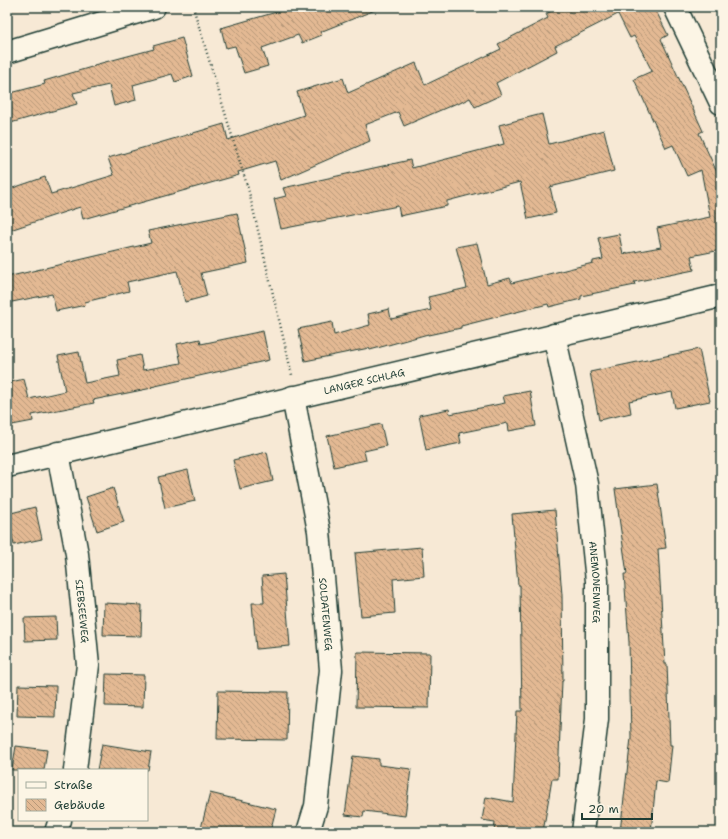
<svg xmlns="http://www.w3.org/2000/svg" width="728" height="839" viewBox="0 0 728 839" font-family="'Shantell Sans',sans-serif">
<defs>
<pattern id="building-back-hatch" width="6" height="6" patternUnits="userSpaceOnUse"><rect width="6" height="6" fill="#e3b993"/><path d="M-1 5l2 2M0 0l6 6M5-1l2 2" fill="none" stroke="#b79879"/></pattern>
</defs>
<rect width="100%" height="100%" fill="#f7e9d5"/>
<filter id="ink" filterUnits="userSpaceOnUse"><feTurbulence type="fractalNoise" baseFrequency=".025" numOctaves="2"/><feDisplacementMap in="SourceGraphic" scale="8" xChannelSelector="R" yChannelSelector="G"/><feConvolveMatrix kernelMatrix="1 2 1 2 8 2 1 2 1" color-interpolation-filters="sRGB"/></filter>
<g filter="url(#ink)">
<path fill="url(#building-back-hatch)" stroke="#1f3d34" d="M 278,7 L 380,7 L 380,8 L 320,32 L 322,35 L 302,43 L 298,35 L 262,48 L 268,66 L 244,73 L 235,46 L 226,48 L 221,28 L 280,11 Z
M 559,7 L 654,7 L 668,35 L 661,39 L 703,131 L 699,133 L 721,181 L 721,250 L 691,256 L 694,270 L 634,282 L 635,285 L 581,296 L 581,299 L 549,307 L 548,304 L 461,326 L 461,328 L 428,335 L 428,334 L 370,350 L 369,348 L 305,361 L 298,329 L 332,322 L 334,335 L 370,325 L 368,314 L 389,309 L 391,319 L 431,310 L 428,297 L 467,288 L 456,247 L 477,243 L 487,284 L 510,278 L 512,283 L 593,263 L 593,261 L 603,259 L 598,238 L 619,234 L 623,254 L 661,247 L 657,228 L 710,217 L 701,170 L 687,176 L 673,145 L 666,148 L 650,114 L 634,79 L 652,71 L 634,36 L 630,38 L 618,14 L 555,46 L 557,51 L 496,83 L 501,95 L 475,107 L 470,98 L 458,104 L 457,103 L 404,126 L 398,112 L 365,125 L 370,141 L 281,180 L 275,161 L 238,172 L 239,175 L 83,219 L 80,207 L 7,231 L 7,190 L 45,177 L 51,194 L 114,175 L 108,158 L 224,124 L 228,140 L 304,115 L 297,92 L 343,78 L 348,93 L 416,63 L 425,85 L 501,49 L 498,44 L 548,18 L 546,14 Z
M 182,38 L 193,76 L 175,82 L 172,74 L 133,85 L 136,100 L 114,106 L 109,85 L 73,93 L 77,104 L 7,124 L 7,94 L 45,84 L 44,81 L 95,66 L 94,65 L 154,49 L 153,46 Z
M 542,114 L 549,144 L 604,130 L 614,171 L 550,187 L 556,213 L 528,219 L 520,182 L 447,201 L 447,206 L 400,216 L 398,206 L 281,229 L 274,199 L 286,196 L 283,188 L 410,160 L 412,168 L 504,144 L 499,125 Z
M 237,213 L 248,263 L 201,273 L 207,296 L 185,302 L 177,271 L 127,282 L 129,291 L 85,302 L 86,305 L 56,311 L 52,294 L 7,303 L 7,277 L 151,243 L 148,231 Z
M 263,331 L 269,360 L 151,387 L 152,388 L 93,400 L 94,403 L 32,415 L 33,421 L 7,426 L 7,383 L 24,379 L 29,399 L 65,391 L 58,356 L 79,352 L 85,383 L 120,376 L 117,360 L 140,355 L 143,370 L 181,363 L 177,344 L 200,339 L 201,344 Z
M 699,349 L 710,401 L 675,408 L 672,392 L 629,401 L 631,413 L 599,420 L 590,372 Z
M 530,391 L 536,426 L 509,431 L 508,423 L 459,433 L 461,443 L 426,450 L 419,415 L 449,409 L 450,414 L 505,403 L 503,396 Z
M 381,424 L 386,446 L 364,451 L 366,460 L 334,467 L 327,436 Z
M 267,452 L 273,481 L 240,489 L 233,460 Z
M 188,470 L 195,501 L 165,508 L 158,477 Z
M 657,484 L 666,548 L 658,549 L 665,664 L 667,664 L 670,745 L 672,745 L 668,783 L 656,781 L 651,832 L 620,832 L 631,738 L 629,642 L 624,574 L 627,574 L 615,489 Z
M 113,488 L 124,522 L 97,531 L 86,497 Z
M 35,507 L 42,539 L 14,545 L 7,514 Z
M 555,510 L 562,595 L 563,681 L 562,681 L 558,779 L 552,779 L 543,832 L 494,832 L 495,822 L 482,820 L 486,797 L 513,802 L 517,711 L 522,711 L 520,585 L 518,585 L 512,514 Z
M 422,547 L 424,576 L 393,579 L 395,613 L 361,616 L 355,553 Z
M 284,574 L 290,646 L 256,649 L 252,603 L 264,603 L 262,576 Z
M 104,603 L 142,605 L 141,636 L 103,635 Z
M 56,617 L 57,640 L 25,641 L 24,618 Z
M 357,652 L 430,653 L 429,708 L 356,707 Z
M 106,674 L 144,675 L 143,707 L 105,706 Z
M 18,685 L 56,686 L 55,717 L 17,716 Z
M 218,691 L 288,692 L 287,740 L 217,739 Z
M 102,744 L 151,752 L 148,770 L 97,770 Z
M 16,746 L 47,750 L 44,770 L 12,770 Z
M 353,756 L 379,759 L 379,765 L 411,769 L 405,816 L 364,811 L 363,817 L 345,815 Z
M 210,793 L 276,809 L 270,832 L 200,832 Z"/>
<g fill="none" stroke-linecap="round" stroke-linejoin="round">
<defs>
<g id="minor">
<path d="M 675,7 L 721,103"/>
<path d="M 7,52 L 154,7"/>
<path id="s1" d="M 554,335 L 587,484 L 597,581 L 597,719 L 583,832"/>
<path id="s2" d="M 293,397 L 319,531 L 331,670 L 316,806 L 308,832"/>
<path id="s3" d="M 58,453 L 77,554 L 88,665 L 75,770"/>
<path id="s4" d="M 7,466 L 721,296"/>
<path d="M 56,832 L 60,820"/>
</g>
</defs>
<use href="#minor" stroke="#1f3d34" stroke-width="25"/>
<path stroke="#1f3d34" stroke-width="2.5" stroke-dasharray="1 3" stroke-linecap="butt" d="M 193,7 L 249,192 L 292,375"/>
<use href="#minor" stroke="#fcf5e5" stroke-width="22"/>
</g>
</g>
<g text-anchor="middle" stroke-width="3" stroke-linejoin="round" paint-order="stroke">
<g font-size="10" fill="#1f3d34" stroke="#fcf5e5">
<text dy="4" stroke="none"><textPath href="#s4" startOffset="367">LANGER SCHLAG</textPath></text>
<text dy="4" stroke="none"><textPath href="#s1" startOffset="251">ANEMONENWEG</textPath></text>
<text dy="4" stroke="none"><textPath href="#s3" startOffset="160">SIEBSEEWEG</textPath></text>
<text dy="4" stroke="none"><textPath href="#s2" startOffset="220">SOLDATENWEG</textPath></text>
</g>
</g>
<rect width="728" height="839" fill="none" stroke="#fcf5e5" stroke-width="24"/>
<rect x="12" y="12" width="704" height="815" fill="none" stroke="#1f3d34" stroke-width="1.5" filter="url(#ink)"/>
<rect x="18" y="769" width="130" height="52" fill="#fcf5e5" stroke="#a4ab9e"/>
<rect x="26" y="782" width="20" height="6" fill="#fcf5e5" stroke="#a4ab9e"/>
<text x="54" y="789" font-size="12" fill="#1f3d34">Straße</text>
<rect x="26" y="799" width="20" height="12" fill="url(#building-back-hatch)" stroke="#a4ab9e"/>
<text x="54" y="809" font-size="12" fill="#1f3d34">Gebäude</text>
<path d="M582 813v6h70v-6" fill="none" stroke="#1f3d34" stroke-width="2"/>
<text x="588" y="813" font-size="12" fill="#1f3d34" stroke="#fcf5e5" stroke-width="3" paint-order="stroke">20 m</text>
</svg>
